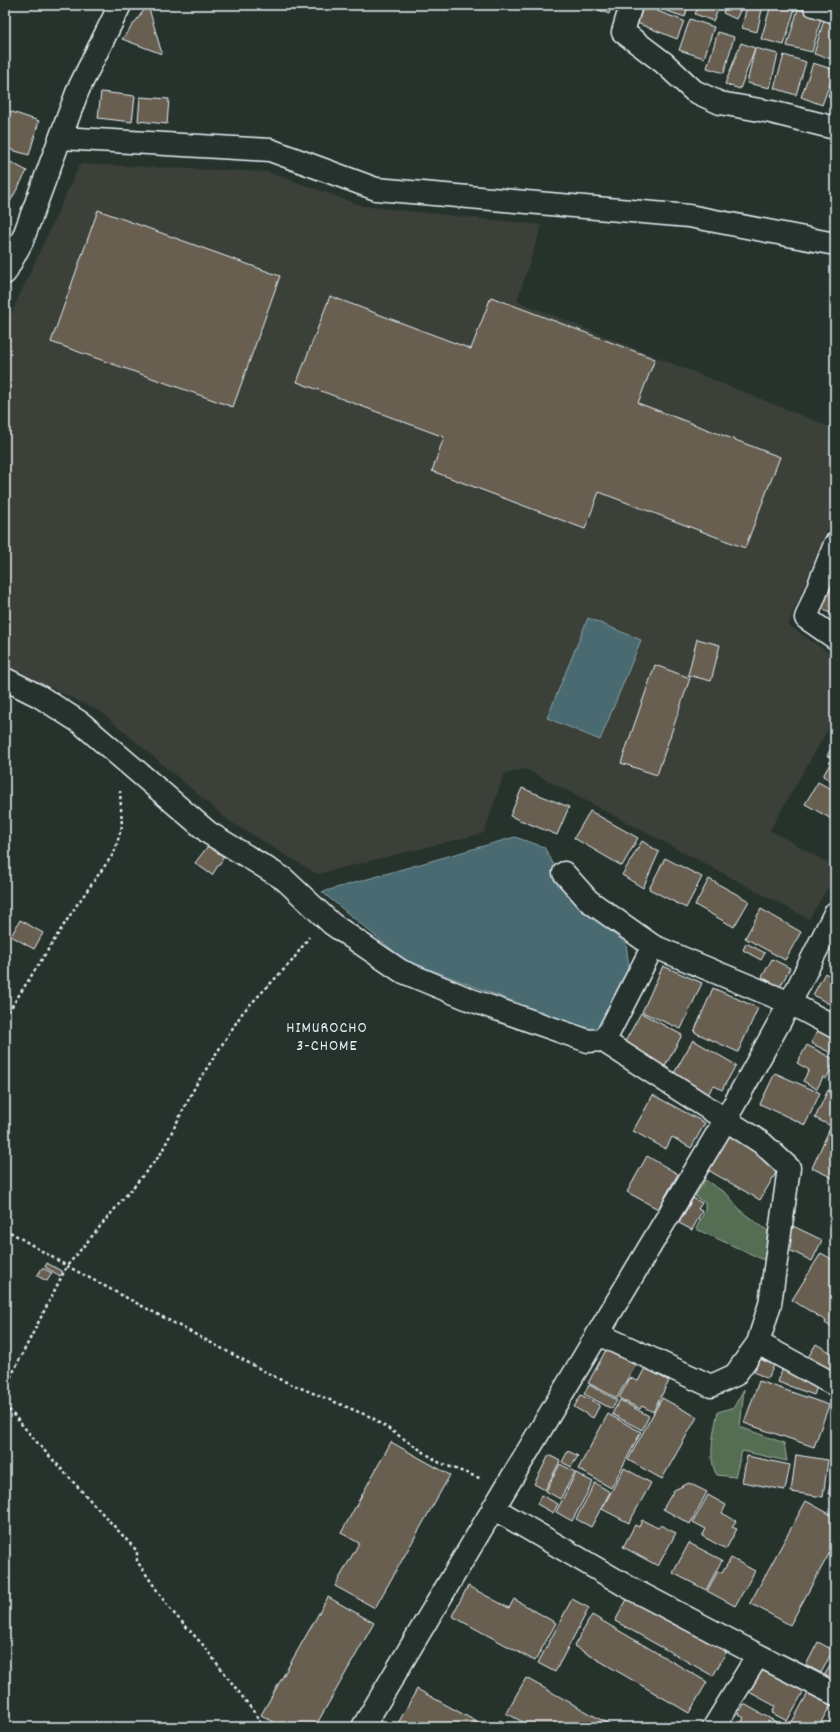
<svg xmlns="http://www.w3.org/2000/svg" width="840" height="1732" viewBox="0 0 840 1732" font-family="Dekko,sans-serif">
<rect width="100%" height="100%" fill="#26332d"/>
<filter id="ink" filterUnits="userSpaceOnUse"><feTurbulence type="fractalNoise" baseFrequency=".025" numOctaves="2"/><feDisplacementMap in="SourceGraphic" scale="8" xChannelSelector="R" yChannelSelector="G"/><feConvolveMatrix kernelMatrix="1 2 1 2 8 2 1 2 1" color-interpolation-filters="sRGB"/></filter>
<g filter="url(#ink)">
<path fill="#3a4038" d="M 80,164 L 268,172 L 363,206 L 542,225 L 517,301 L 828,426 L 834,514 L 788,625 L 835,657 L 835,717 L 770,830 L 835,867 L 835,876 L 809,919 L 526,769 L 504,774 L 484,833 L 317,874 L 229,821 L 101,712 L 5,665 L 5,327 Z"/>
<path fill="#546d52" stroke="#9eafa5" d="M 705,1180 L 727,1194 L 742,1212 L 768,1231 L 764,1260 L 696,1229 L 705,1210 L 705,1203 L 695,1196 Z
M 744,1389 L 740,1427 L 784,1443 L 787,1461 L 742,1451 L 735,1477 L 717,1475 C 707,1461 714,1428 718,1412 L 734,1407 Z"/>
<path fill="#4a6a71" stroke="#89a0a7" d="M 588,618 L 641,640 L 600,740 L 547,718 Z
M 515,837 L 544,847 L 574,901 L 626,944 L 630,973 L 598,1034 L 403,959 L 322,892 Z"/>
<path fill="#685e51" stroke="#e8f1f8" d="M 148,5 L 162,54 L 122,39 Z
M 267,5 L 294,5 L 293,10 Z
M 586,5 L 612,5 L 609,14 Z
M 648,5 L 688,5 L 685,17 Z
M 699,5 L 720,5 L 713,21 L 695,14 Z
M 726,5 L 743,5 L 736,19 L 723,13 Z
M 747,5 L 763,5 L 757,32 L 742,28 Z
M 771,5 L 786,5 L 795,8 L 784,45 L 761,39 Z
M 644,6 L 684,21 L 677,39 L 637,23 Z
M 798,9 L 822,15 L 812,52 L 787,46 Z
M 825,16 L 835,19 L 835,60 L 814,54 Z
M 690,19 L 714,27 L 704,58 L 679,50 Z
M 718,32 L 734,37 L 724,73 L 707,68 Z
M 741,43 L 755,48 L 740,89 L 725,84 Z
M 755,48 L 778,54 L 770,88 L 747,83 Z
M 784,55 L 806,62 L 796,95 L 774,88 Z
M 813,63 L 835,70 L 822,105 L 801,97 Z
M 835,79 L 835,99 L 828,96 Z
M 101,92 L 135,96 L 132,122 L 98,118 Z
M 140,97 L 169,99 L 167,124 L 138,121 Z
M 6,110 L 39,121 L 29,155 L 5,148 Z
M 5,159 L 27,171 L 6,209 L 5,209 Z
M 98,210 L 280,276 L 233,407 L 51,342 Z
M 330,296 L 471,349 L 491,297 L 655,359 L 638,403 L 780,457 L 745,548 L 599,492 L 585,529 L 432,471 L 444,437 L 297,382 Z
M 835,574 L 835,616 L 819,607 Z
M 697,639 L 720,645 L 711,681 L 688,675 Z
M 655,665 L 690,678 L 657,775 L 621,763 Z
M 835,741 L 835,759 L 827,756 Z
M 831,762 L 835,764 L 835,783 L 823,776 Z
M 818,782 L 835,791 L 835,821 L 805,804 Z
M 522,788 L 569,807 L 557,835 L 510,816 Z
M 590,811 L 638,838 L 622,866 L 574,838 Z
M 642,841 L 659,852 L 643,888 L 622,875 Z
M 208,846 L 224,857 L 212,875 L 195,863 Z
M 665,858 L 702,877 L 686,908 L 649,889 Z
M 709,879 L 749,901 L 734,927 L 695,905 Z
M 761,909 L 801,932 L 785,960 L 745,938 Z
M 20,920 L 43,933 L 34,949 L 11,936 Z
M 746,943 L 765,953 L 761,960 L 743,950 Z
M 772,959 L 790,968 L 780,987 L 762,977 Z
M 663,966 L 702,983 L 681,1029 L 642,1012 Z
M 825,973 L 835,979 L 835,1007 L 813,995 Z
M 713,988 L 758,1008 L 738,1052 L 694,1032 Z
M 641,1013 L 682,1035 L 663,1070 L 622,1047 Z
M 818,1030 L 835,1039 L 835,1048 L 833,1054 L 811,1043 Z
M 693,1040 L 736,1065 L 722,1090 L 713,1085 L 708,1095 L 673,1075 Z
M 807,1045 L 835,1060 L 826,1079 L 823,1077 L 817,1089 L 803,1081 L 809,1070 L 797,1063 Z
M 775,1073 L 820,1093 L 805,1125 L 760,1104 Z
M 828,1090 L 835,1094 L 835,1179 L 812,1168 L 831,1126 L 815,1118 Z
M 653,1095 L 705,1123 L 691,1148 L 672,1137 L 666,1149 L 633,1131 Z
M 729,1135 L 780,1166 L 760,1200 L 708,1170 Z
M 647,1156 L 678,1174 L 658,1209 L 627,1192 Z
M 693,1198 L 702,1203 L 698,1209 L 702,1211 L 692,1230 L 679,1223 Z
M 793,1226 L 822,1240 L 812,1261 L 783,1247 Z
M 821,1253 L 835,1261 L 835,1330 L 825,1323 L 826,1321 L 792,1300 Z
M 47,1263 L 63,1272 L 60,1276 L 45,1267 Z
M 42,1268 L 52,1273 L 47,1281 L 37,1276 Z
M 816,1344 L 835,1355 L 835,1377 L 807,1359 Z
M 606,1350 L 635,1365 L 617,1398 L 588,1383 Z
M 760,1359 L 774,1365 L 768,1379 L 754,1372 Z
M 645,1368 L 669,1381 L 653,1412 L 642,1406 L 640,1409 L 619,1398 L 630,1378 L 638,1381 Z
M 782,1370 L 818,1383 L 814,1395 L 778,1382 Z
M 759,1381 L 829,1405 L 814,1447 L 744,1423 Z
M 589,1385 L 617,1400 L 612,1409 L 584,1394 Z
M 581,1395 L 600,1405 L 593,1418 L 574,1407 Z
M 662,1398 L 697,1417 L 662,1479 L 628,1460 Z
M 620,1400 L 649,1416 L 642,1430 L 612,1414 Z
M 608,1414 L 641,1432 L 611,1488 L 578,1469 Z
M 391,1442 L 450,1475 L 375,1608 L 335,1586 L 359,1543 L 341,1533 Z
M 568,1451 L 578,1456 L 571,1467 L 562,1462 Z
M 549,1455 L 560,1461 L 545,1490 L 534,1484 Z
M 796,1455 L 828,1460 L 823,1497 L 791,1492 Z
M 747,1456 L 790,1465 L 785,1490 L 742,1482 Z
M 560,1464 L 575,1472 L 560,1499 L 546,1491 Z
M 835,1466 L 835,1496 L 828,1494 Z
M 624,1468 L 651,1483 L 629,1523 L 602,1509 Z
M 576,1473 L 593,1482 L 572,1521 L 556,1512 Z
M 595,1483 L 610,1492 L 591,1527 L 576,1519 Z
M 689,1483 L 707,1492 L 690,1524 L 663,1509 L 674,1490 Z
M 541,1495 L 558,1504 L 553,1513 L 537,1504 Z
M 708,1495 L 726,1505 L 722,1513 L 736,1521 L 732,1527 L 737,1529 L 726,1549 L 702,1536 L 706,1529 L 693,1522 Z
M 806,1501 L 835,1517 L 835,1543 L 790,1625 L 750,1603 Z
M 642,1520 L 658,1528 L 660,1525 L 676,1533 L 658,1566 L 623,1547 L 635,1525 L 639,1527 Z
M 689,1543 L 722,1560 L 706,1590 L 673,1573 Z
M 731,1558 L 755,1571 L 735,1606 L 707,1591 L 718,1571 L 722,1573 Z
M 468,1586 L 509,1608 L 514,1599 L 556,1623 L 535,1661 L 452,1616 Z
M 630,1594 L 728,1649 L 713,1676 L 615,1621 Z
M 328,1597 L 374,1623 L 315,1727 L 283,1727 L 261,1715 Z
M 572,1599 L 589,1608 L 555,1672 L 538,1663 Z
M 592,1615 L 707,1682 L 689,1713 L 574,1646 Z
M 818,1642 L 833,1650 L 821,1673 L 806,1665 Z
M 835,1657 L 835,1682 L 824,1676 Z
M 763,1666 L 805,1689 L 787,1721 L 772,1713 L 775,1706 L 749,1692 Z
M 526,1678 L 614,1727 L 532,1727 L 506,1713 Z
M 417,1689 L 479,1723 L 476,1727 L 396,1727 Z
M 809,1691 L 832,1703 L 818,1727 L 800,1727 L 792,1722 Z
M 744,1704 L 778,1723 L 775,1727 L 739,1727 L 744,1718 L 738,1714 Z
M 835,1713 L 835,1727 L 827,1727 Z
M 500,1720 L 513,1727 L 496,1727 Z"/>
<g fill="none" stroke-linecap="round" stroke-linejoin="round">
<defs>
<path id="minor" d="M 631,5 L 623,32 L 664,63 L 694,91 L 720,103 L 771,112 L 835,128
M 814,5 L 835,12
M 61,138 L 270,150 L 376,189 L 689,216 L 835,244
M 5,273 L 22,241 L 78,90 L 120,5
M 835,544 L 806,618 L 835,638
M 5,679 L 39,696 L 81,723 L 209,833 L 284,879 L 332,924 L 401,971 L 471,1000 L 588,1041 L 602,1040 L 609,1032 L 653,946 L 790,1003 L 835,1027
M 564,873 L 589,901 L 653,946
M 602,1040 L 762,1143 L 789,1168 L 770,1304 L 758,1343 L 835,1385
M 598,1334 L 711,1386 L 735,1375 L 758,1343
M 493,1508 L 628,1587 L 758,1655 L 714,1727
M 758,1655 L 835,1694
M 363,1727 L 726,1119 L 790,1003 L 835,913"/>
</defs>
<use href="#minor" stroke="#e8f1f8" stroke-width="25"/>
<path stroke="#e8f1f8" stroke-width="2.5" stroke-dasharray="3 3" stroke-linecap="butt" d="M 5,1017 L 76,906 L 114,853 L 122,826 L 120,791
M 5,1229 L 67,1266 L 279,1379 L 371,1417 L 440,1463 L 482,1479
M 5,1388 L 67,1266 L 160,1155 L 196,1085 L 243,1012 L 292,961 L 309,937
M 5,1405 L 41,1447 L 137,1551 L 137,1561 L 169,1608 L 203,1645 L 254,1712 L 263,1727"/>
<use href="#minor" stroke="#26332d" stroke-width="22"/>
</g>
</g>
<g text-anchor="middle" stroke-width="3" stroke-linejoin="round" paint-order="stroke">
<g font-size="16" letter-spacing="1" fill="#e8f1f8" stroke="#26332d">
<text x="327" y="1032">HIMUROCHO<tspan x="327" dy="18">3-CHOME</tspan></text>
</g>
</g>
<rect width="840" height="1732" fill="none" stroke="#26332d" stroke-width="20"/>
<rect x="10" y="10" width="820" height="1712" fill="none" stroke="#e8f1f8" stroke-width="1.5" filter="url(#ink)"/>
</svg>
